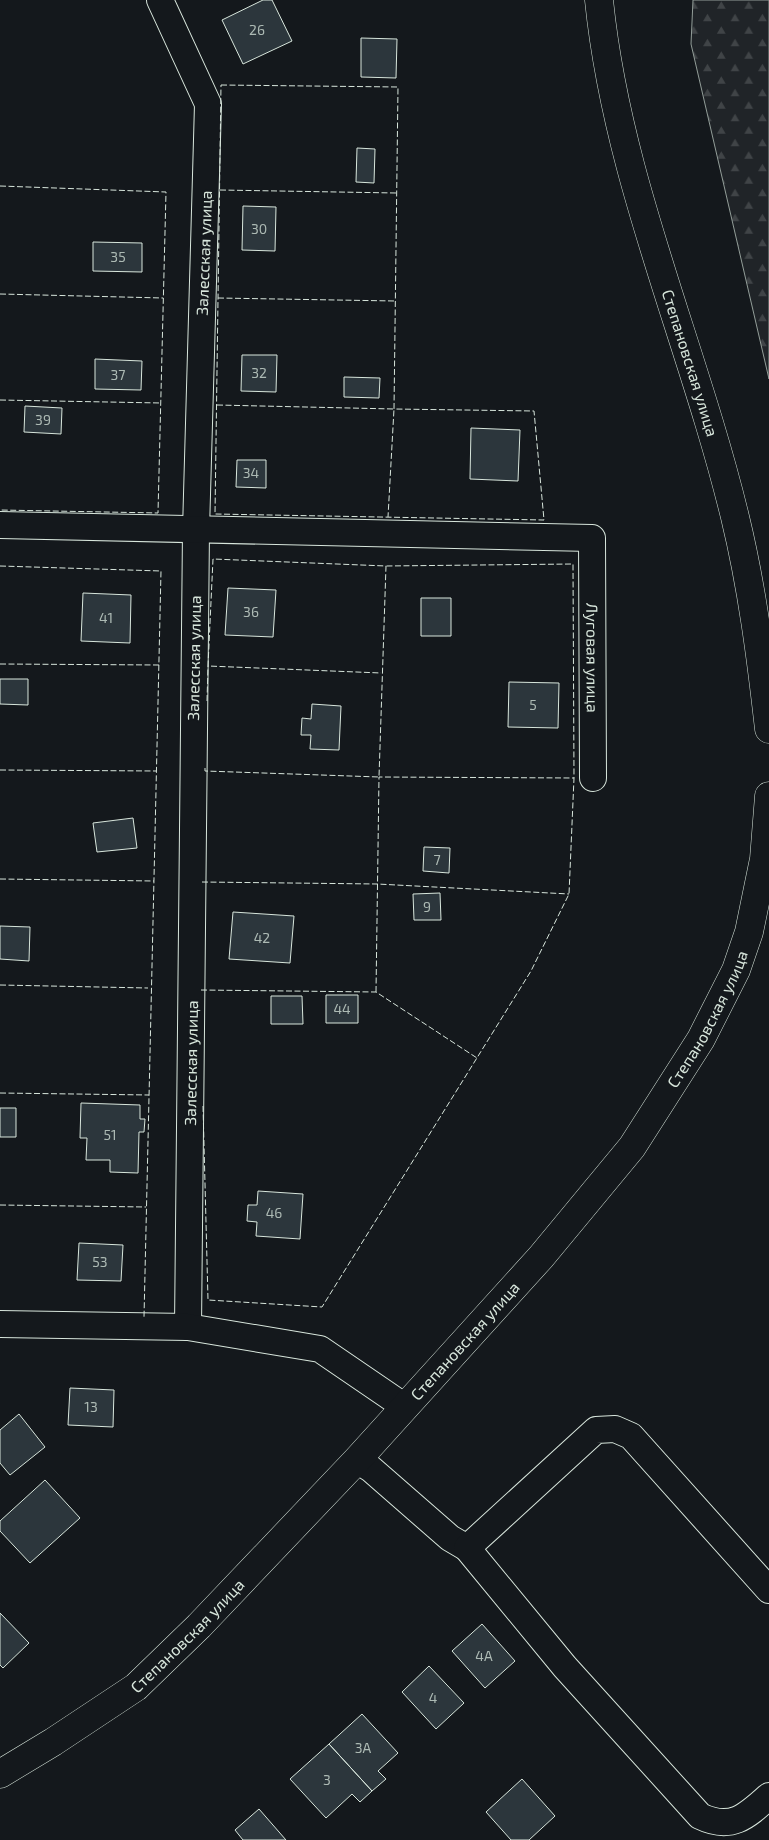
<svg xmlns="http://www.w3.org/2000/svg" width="769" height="1840" viewBox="0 0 769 1840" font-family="'Exo 2',sans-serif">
<defs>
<pattern id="forest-firs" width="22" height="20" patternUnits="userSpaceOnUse" patternTransform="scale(1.25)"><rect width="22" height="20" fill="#202428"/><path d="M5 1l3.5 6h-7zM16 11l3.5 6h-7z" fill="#404447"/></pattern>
</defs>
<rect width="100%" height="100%" fill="#14181c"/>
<path fill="url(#forest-firs)" stroke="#939e99" d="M 693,0 L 769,0 L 769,379 L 691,44 Z"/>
<path fill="#2c363c" stroke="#d8e6dc" d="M 263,0 L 272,0 L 292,41 L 243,64 L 222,20 Z
M 361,38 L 397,39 L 396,78 L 361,77 Z
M 357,148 L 375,149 L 374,183 L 356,182 Z
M 243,206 L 276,207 L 275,251 L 242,250 Z
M 93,242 L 142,243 L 142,272 L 93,271 Z
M 242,355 L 277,355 L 276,392 L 241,391 Z
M 95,359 L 142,361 L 141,390 L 95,389 Z
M 344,377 L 380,378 L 379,398 L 344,397 Z
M 25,406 L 62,408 L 61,434 L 24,432 Z
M 471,428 L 520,430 L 518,481 L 470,479 Z
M 237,460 L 266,460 L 266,488 L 236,487 Z
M 228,588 L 276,590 L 273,637 L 225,635 Z
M 83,593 L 131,595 L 130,643 L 81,641 Z
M 421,598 L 451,598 L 451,636 L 421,636 Z
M 0,679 L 28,679 L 28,705 L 0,704 Z
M 509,682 L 559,683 L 558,728 L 508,727 Z
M 312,704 L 341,706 L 339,750 L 310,749 L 311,735 L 301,735 L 302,718 L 311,719 Z
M 133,818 L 137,848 L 97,852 L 93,823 Z
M 424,847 L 450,848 L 449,873 L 423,871 Z
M 440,893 L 441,920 L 414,920 L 413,894 Z
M 233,912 L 294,916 L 290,963 L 229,959 Z
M 0,926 L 30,927 L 29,961 L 0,959 Z
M 326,995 L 358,995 L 358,1023 L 326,1023 Z
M 271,996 L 302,996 L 303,1024 L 271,1024 Z
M 81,1103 L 140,1105 L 140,1119 L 145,1119 L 144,1132 L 139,1132 L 138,1173 L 110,1172 L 110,1160 L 86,1160 L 87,1138 L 80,1138 Z
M 0,1108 L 16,1108 L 16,1137 L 0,1137 Z
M 258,1191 L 303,1194 L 300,1239 L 256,1236 L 257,1222 L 247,1221 L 248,1205 L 257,1205 Z
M 79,1243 L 123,1245 L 121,1281 L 77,1280 Z
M 70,1388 L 114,1390 L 113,1427 L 68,1425 Z
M 19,1414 L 45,1447 L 10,1475 L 0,1463 L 0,1430 Z
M 45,1480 L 80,1518 L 30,1563 L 0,1531 L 0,1521 Z
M 0,1613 L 29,1643 L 3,1668 L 0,1665 Z
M 482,1624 L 515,1661 L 485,1688 L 452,1651 Z
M 429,1666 L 464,1703 L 436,1729 L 402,1692 Z
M 362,1714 L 398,1753 L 378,1771 L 386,1779 L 372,1791 L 329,1744 Z
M 329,1744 L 372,1791 L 360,1802 L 352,1794 L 326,1818 L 290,1779 Z
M 522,1779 L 555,1816 L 529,1840 L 511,1840 L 486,1812 Z
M 259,1809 L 286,1840 L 243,1840 L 235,1830 Z"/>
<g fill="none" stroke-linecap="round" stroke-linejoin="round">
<defs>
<g id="street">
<path d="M 160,0 L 208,104 L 196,530 L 188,1327"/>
<path id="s1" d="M 0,525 L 592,538 L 593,778"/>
<path d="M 0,1324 L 188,1327 L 320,1349 L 405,1407"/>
<path d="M 357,1460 L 371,1469 L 450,1538 L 467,1548"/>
<path d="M 769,1590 L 631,1436 L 615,1429 L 596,1430 L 467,1548 L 565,1667 L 700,1816 C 731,1831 746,1817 769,1796"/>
</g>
<g id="secondary">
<path id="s2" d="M 599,0 C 617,179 693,344 735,517 C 752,587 761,658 769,729"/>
<path id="s3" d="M 0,1774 L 53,1742 L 136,1687 L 199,1626 L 357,1460 L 541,1257 L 632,1147 L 701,1039 L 736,970 L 749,932 L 764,859 L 769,796"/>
</g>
</defs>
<use href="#street" stroke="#d8e6dc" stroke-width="28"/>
<use href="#secondary" stroke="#d8e6dc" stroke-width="29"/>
<use href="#street" stroke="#14181c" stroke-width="26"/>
<use href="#secondary" stroke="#14181c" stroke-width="28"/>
<path stroke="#d8e6dc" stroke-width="1" stroke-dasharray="6 2.5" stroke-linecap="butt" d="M 221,85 L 398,87 L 394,409 L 534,411 L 544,520 L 215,514 Z
M 0,186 L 166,192 L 158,513 L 0,510
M 220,190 L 396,193
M 0,294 L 163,298
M 218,298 L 395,301
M 0,400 L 161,403
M 217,405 L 394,409 L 388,517
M 0,566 L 161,571 L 144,1317
M 0,664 L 159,665
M 207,701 L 208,666
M 205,768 L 205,771 L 379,777 L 386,566 L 213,559 L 208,666 L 381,673
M 0,770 L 156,771
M 0,879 L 154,881
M 202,882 L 377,884 L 569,894
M 0,985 L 148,988
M 201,990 L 376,992 L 477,1058
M 376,992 L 379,777 L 574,778
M 0,1093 L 149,1095
M 203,1106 L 208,1300 L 322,1307 L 531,971 L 569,894 L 574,778 L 573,564 L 386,566
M 0,1205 L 146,1207"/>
</g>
<g text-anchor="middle" stroke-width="4" stroke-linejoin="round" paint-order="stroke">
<g font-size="14" fill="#adbab4">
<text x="257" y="35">26</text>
<text x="259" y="234">30</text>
<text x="118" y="262">35</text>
<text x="259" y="378">32</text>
<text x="118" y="380">37</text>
<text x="43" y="425">39</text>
<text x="251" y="478">34</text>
<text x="251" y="617">36</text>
<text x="106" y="623">41</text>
<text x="533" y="710">5</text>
<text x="437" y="865">7</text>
<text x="427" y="912">9</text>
<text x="262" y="943">42</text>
<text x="342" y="1014">44</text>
<text x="110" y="1140">51</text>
<text x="274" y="1218">46</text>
<text x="100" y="1267">53</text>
<text x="91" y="1412">13</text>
<text x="484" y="1661">4А</text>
<text x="433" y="1703">4</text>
<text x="363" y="1753">3А</text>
<text x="327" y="1785">3</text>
</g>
<g font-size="16" fill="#d8e6dc" stroke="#14181c">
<text transform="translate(204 253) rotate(-88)" y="6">Залесская улица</text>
<text dy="6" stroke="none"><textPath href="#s2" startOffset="375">Степановская улица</textPath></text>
<text transform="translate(194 658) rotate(-89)" y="6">Залесская улица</text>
<text dy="6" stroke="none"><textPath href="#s1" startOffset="712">Луговая улица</textPath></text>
<text dy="6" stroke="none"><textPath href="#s3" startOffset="1044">Степановская улица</textPath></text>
<text transform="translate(191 1063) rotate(-89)" y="6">Залесская улица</text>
<text dy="6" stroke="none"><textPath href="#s3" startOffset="639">Степановская улица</textPath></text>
<text dy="6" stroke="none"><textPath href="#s3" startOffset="234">Степановская улица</textPath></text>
</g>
</g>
</svg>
